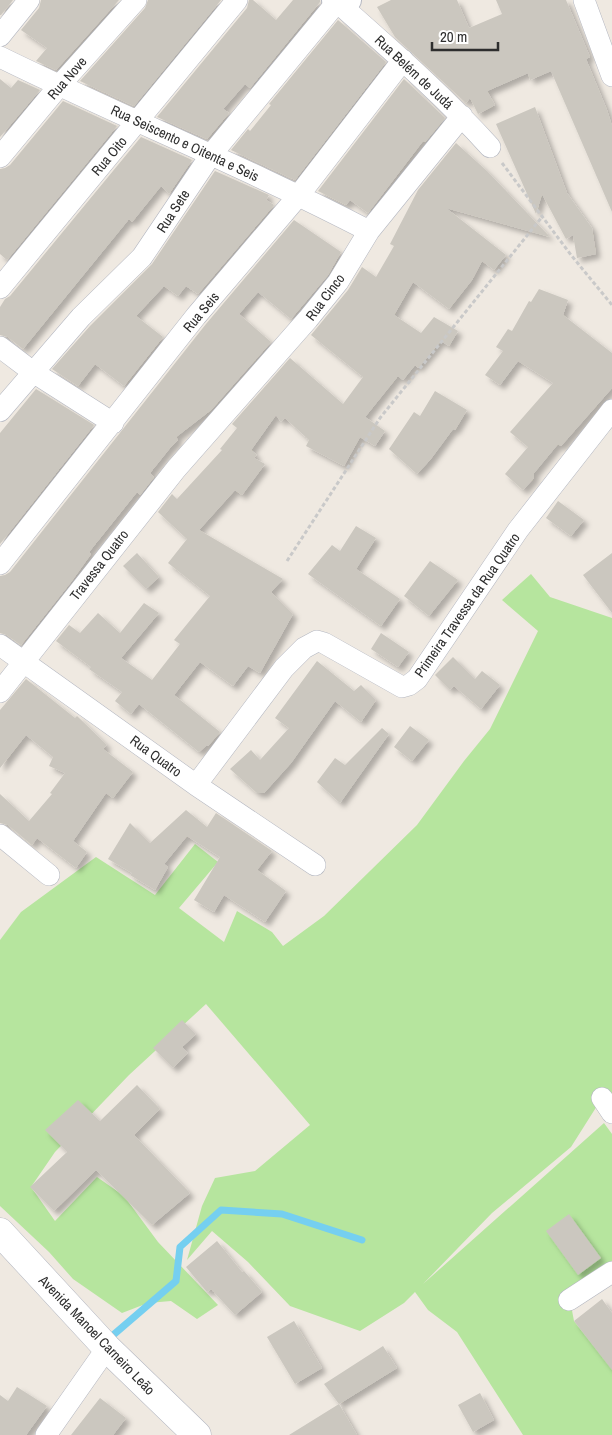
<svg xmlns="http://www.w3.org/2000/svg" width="612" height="1435" viewBox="0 0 612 1435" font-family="'Archivo Narrow',sans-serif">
<defs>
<filter id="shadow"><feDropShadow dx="4.5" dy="4.5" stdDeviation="2.5" flood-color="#0004"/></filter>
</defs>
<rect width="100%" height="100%" fill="#efe9e1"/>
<path fill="#b6e59e" d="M 531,574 L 550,597 L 612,618 L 612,1096 L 602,1098 L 571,1147 L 492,1213 L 423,1284 L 604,1123 L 612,1134 L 612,1272 L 570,1300 L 574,1321 L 608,1364 L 612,1363 L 612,1435 L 523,1435 L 457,1332 L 428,1310 L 415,1292 L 404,1303 L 360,1331 L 290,1306 L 248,1262 L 212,1231 L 187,1260 L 202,1206 L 215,1178 L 255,1171 L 310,1125 L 206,1004 L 129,1075 L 55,1152 L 31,1187 L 55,1221 L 97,1177 L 124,1196 L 158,1242 L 218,1305 L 197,1319 L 171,1301 L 148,1303 L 122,1313 L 73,1279 L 49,1252 L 0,1206 L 0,940 L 21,912 L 96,857 L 155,895 L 195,844 L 218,862 L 179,908 L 224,942 L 237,911 L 272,932 L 283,946 L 324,916 L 417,825 L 464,761 L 490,729 L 538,631 L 502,600 Z"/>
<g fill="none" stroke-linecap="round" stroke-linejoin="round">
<path stroke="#75cff0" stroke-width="7" d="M 112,1336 L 176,1281 L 180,1247 L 221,1210 L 282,1214 L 362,1240"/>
</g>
<path fill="#cbc7bf" filter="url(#shadow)" d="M 0,0 L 13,0 L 1,15 L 0,15 Z
M 41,0 L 119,0 L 56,70 L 36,61 L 47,48 L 21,30 L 39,8 Z
M 148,0 L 221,0 L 134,106 L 80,81 L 145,8 Z
M 249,0 L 253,0 L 276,20 L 293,0 L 320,0 L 320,2 L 250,88 L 245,84 L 223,109 L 229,113 L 207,139 L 157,117 L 247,8 Z
M 391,0 L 457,0 L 469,28 L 502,14 L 496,0 L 566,0 L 590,57 L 586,59 L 607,110 L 612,126 L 612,212 L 551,71 L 530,80 L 528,73 L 487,91 L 495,105 L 478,114 L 470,98 L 466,103 L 395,37 L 377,7 Z
M 338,20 L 386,62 L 295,180 L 231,150 L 248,129 L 250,131 L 271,105 L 269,104 Z
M 0,79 L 11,88 L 18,80 L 40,90 L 0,137 Z
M 404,79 L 445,118 L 425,142 L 423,141 L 368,213 L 350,200 L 346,205 L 318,191 Z
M 63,101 L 117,126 L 7,260 L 0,254 L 0,169 L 5,168 L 10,165 Z
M 535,107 L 567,193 L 592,228 L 596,254 L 577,258 L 573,235 L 566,239 L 542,194 L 536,214 L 496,124 Z
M 141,137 L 192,160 L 169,194 L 161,186 L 132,222 L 129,219 L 23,349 L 8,337 L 0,335 L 0,307 L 5,299 L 10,296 Z
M 456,143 L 487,171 L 550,237 L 446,208 L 506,255 L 494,270 L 482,261 L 472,280 L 449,309 L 413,282 L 394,315 L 421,333 L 434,317 L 458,331 L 449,346 L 441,341 L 418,368 L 415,365 L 403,380 L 398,376 L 365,417 L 385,431 L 375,446 L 360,437 L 344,466 L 306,446 L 309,440 L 285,418 L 281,422 L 276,415 L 251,450 L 257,455 L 254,458 L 265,464 L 242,495 L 235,490 L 199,530 L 283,579 L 271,592 L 293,614 L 260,673 L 248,666 L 233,686 L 200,662 L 174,695 L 220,732 L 208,746 L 207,745 L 199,752 L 139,704 L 131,714 L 115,701 L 122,692 L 89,669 L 91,667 L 56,641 L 69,625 L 80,633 L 98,613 L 120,633 L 144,603 L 159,613 L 121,658 L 152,680 L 180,644 L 174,640 L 210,596 L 168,563 L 187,539 L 158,512 L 172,494 L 177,499 L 222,450 L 220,449 L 237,428 L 232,424 L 290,358 L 343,404 L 363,377 L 311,335 L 348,290 L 362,267 L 376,277 L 394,246 L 390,244 L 418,190 Z
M 215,171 L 269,195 L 266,200 L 274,205 L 198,294 L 186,286 L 178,296 L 164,286 L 136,316 L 163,337 L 124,386 L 95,364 L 78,386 L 52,369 L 90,326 L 152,264 Z
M 294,220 L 341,252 L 328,275 L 291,319 L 258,292 L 239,314 L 271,342 L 211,410 L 176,437 L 178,440 L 170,448 L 150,473 L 154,477 L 140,495 L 137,492 L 89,552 L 91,554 L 71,582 L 21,645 L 7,635 L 0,633 L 0,576 L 5,575 L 10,572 L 206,324 Z
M 539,289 L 568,300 L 563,315 L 612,353 L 612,388 L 561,446 L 558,444 L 534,473 L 534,478 L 523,490 L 505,474 L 528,447 L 510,432 L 553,383 L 518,361 L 500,385 L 485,375 L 503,351 L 496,347 L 508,329 L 512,331 L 529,301 L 531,302 Z
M 36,389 L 94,425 L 0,544 L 0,433 Z
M 435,391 L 467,410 L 455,430 L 453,429 L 430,460 L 417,474 L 389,449 L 414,412 L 420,416 Z
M 558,501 L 584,520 L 571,536 L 546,518 Z
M 356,526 L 376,538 L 356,569 L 400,599 L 381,626 L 308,574 L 332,545 L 340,551 Z
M 137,553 L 159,577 L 146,589 L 123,566 Z
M 612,553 L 612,613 L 583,575 Z
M 430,561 L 458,580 L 429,616 L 404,596 Z
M 381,633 L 409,652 L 398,667 L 371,649 Z
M 453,657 L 475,679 L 482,671 L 500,685 L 481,709 L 454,686 L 450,690 L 435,675 Z
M 317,661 L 354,691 L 361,685 L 376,700 L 361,722 L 335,701 L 291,763 L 264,793 L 257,793 L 230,769 L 251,750 L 260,760 L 289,728 L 275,718 Z
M 26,679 L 75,718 L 77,716 L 107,745 L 103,749 L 133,772 L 113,798 L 106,793 L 73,841 L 87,852 L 76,868 L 37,838 L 32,845 L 8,825 L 0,823 L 0,794 L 29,821 L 52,794 L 50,793 L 65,773 L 49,766 L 53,757 L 26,735 L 0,768 L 0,710 Z
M 410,726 L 429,740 L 412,761 L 394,747 Z
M 382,728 L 389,734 L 340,803 L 317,782 L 335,758 L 345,765 Z
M 186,810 L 207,827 L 216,813 L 272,851 L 257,870 L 286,891 L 265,922 L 224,895 L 214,912 L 194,900 L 220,857 L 187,836 L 164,864 L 168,867 L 155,890 L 130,875 L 132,873 L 108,859 L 130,823 L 150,843 Z
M 182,1020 L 196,1034 L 182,1047 L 188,1053 L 173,1068 L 153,1048 Z
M 137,1085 L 160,1109 L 134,1135 L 190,1193 L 152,1225 L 96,1170 L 54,1211 L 30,1187 L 67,1152 L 45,1130 L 78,1100 L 100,1121 Z
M 569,1214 L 601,1258 L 578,1275 L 546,1231 Z
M 217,1241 L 242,1272 L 244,1271 L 262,1292 L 235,1315 L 211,1289 L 207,1292 L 186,1267 Z
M 602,1299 L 612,1313 L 612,1370 L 574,1321 Z
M 294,1321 L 322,1368 L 295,1384 L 267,1337 Z
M 383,1346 L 397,1368 L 339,1404 L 324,1384 Z
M 17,1387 L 47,1406 L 26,1435 L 0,1435 L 0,1395 L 8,1401 Z
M 480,1393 L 494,1420 L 473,1432 L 458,1405 Z
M 100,1398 L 126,1418 L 113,1435 L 71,1435 Z
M 339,1404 L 357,1435 L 289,1435 Z"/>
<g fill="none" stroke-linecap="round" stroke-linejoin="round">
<defs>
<path id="minor" d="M 584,0 L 612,76
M 0,36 L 29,0
M 0,57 C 122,117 248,168 369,231
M 0,157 L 59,86 L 136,0
M 0,288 L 237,0
M 0,347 L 33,372 L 113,423
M 0,411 L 81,317 L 142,257 L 210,156 L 337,2 C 390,49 443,95 490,147
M 0,564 L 196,316 L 299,195 L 403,60
M 0,645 L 196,785 L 315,865
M 0,692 L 176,469 L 308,319 L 338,282 L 369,231 L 462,116
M 196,785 L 284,668 L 304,648 L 317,641 L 324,643 L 402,687 L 409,685 L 417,679 L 518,530 L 612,410
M 0,835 L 49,875
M 602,1098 L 612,1113
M 569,1300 L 612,1272
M 46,1435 L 107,1348"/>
<path id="tertiary" d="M 335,0 L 337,2 L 348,0"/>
<path id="secondary" d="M 0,1232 L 107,1348 L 197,1435"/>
</defs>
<use href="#minor" stroke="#b4b7c1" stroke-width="22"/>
<use href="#tertiary" stroke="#b4b7c1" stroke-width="28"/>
<use href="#secondary" stroke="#b4b7c1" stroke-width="29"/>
<path stroke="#c9c9c9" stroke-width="3" stroke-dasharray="4 2.5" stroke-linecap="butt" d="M 502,163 L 571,255 L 612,305
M 287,561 L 380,418 L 542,217"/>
<use href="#minor" stroke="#fff" stroke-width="21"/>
<use href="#tertiary" stroke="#fff" stroke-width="26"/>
<use href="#secondary" stroke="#fff" stroke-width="28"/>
</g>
<g text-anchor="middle" stroke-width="5" stroke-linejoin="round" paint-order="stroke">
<g font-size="14" fill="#2e2e2e" stroke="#fff">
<text transform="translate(414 72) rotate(43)" y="5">Rua Belém de Judá</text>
<text transform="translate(67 78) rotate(-49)" y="5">Rua Nove</text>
<text transform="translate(185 143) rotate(25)" y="5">Rua Seiscento e Oitenta e Seis</text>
<text transform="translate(109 156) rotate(-50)" y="5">Rua Oito</text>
<text transform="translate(173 211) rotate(-57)" y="5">Rua Sete</text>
<text transform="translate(325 297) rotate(-53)" y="5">Rua Cinco</text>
<text transform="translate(201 312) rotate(-50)" y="5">Rua Seis</text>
<text transform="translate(99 565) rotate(-52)" y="5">Travessa Quatro</text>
<text transform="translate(467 605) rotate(-55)" y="5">Primeira Travessa da Rua Quatro</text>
<text transform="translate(156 756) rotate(36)" y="5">Rua Quatro</text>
<text transform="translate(97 1335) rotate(46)" y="5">Avenida Manoel Carneiro Leão</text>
</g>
</g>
<path d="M432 42v8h66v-8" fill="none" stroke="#2e2e2e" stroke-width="2.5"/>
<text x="440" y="42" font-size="15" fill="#2e2e2e" stroke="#ffffff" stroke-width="4" paint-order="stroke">20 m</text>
</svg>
